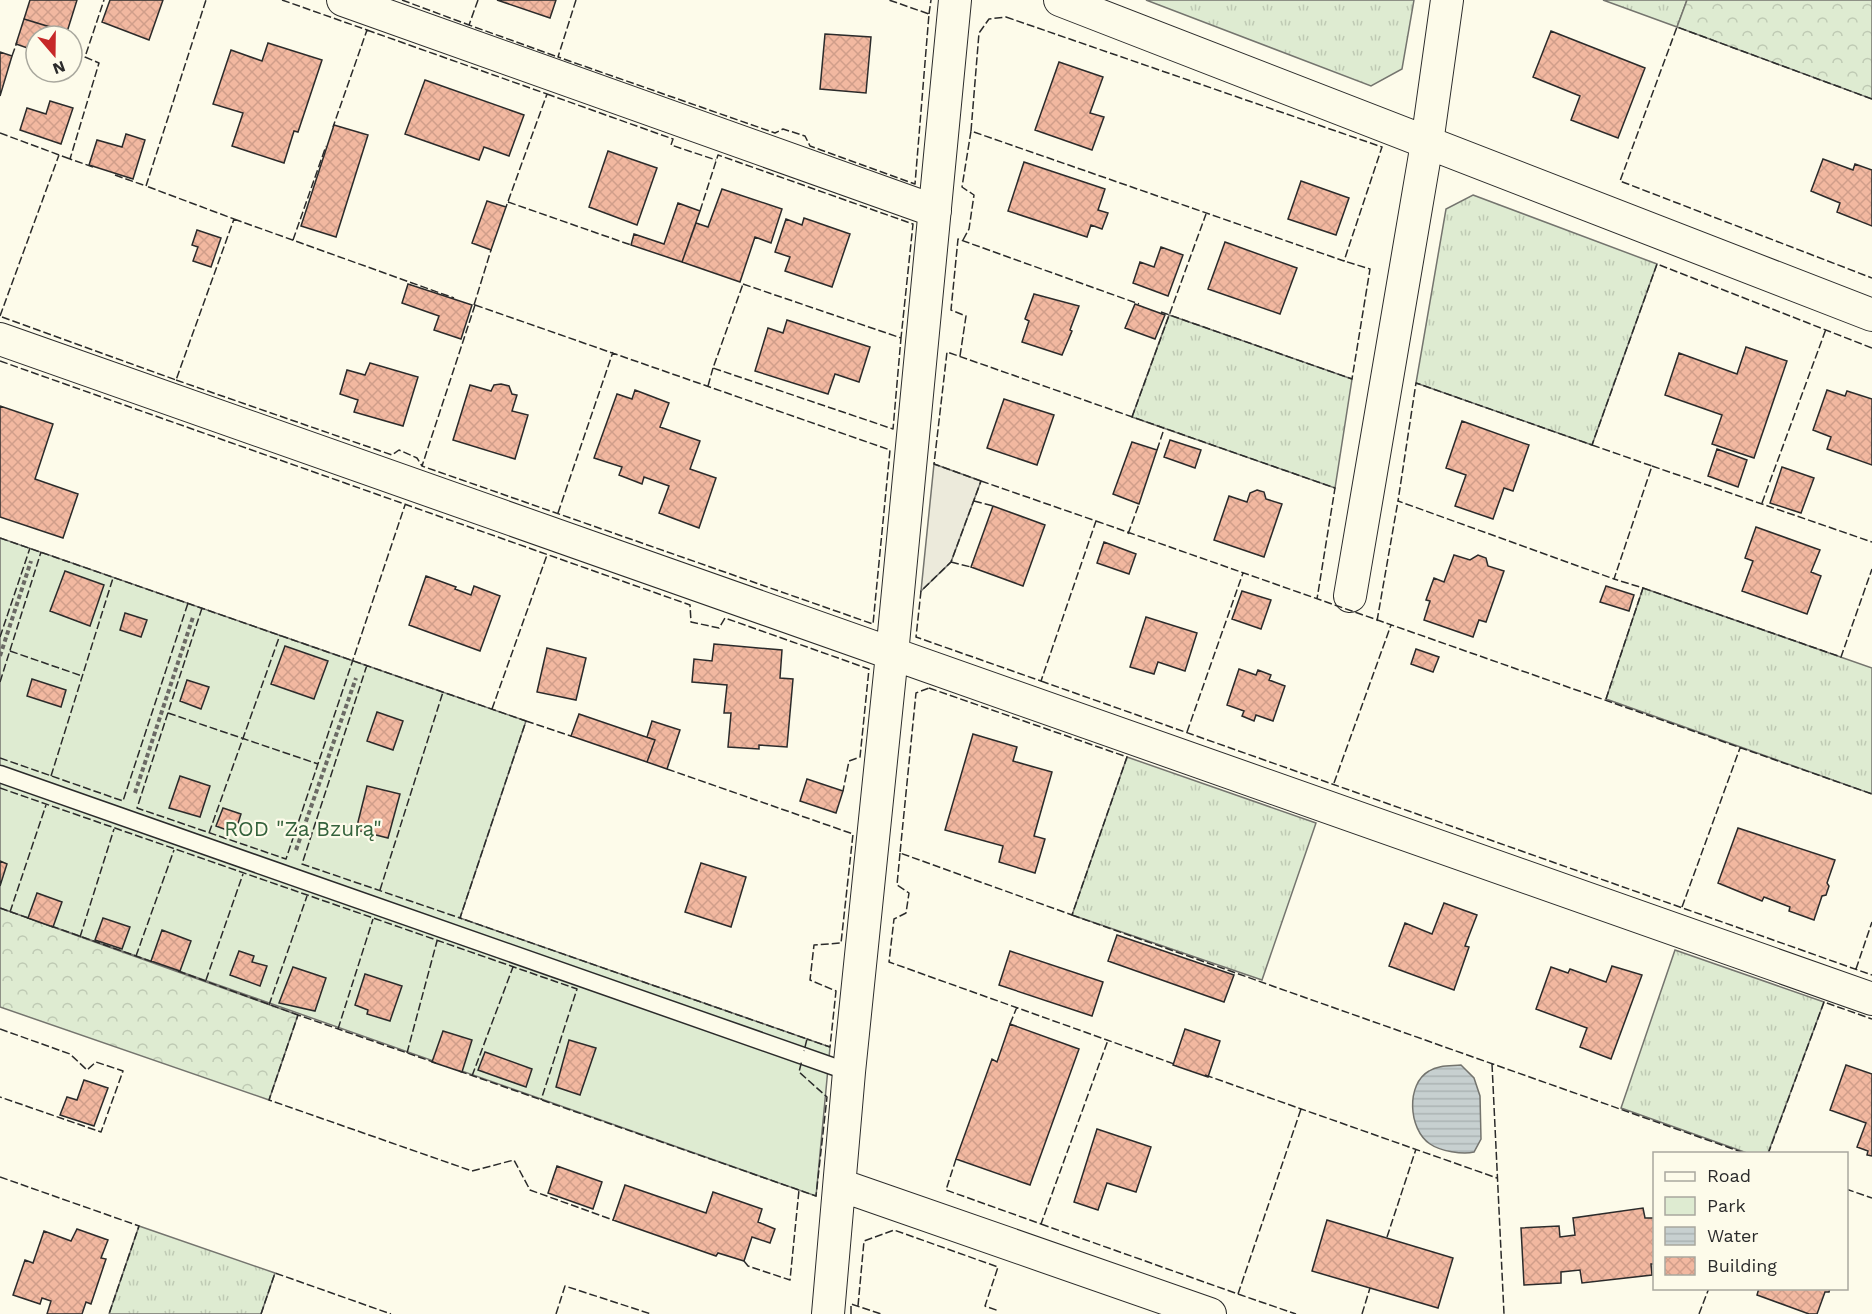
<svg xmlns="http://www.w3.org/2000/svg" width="1872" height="1314" viewBox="0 0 1872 1314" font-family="'Work Sans',sans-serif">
<defs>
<pattern id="grass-tufts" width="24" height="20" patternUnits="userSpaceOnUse" patternTransform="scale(1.5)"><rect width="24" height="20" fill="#deebd1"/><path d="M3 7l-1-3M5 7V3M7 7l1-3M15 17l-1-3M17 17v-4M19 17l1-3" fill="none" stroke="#bfcab4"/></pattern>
<pattern id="forest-crowns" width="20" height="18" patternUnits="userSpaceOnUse" patternTransform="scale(1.5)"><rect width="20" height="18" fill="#deebd1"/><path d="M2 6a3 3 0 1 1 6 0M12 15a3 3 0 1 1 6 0" fill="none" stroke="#bfcab4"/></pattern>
<pattern id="water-rules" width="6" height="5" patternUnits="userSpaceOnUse" patternTransform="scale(1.5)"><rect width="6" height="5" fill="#c7d0d0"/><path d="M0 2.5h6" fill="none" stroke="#abb3b3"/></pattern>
<pattern id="building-cross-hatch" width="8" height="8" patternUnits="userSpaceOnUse" patternTransform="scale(1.5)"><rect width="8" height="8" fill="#f2b8a0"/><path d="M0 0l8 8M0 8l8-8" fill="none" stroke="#d09e8a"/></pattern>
</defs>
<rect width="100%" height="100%" fill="#fdfbea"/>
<path fill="url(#grass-tufts)" stroke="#74746e" stroke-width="1.5" d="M 1146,0 L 1414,0 L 1402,69 L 1371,86 Z
M 1603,0 L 1687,0 L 1677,27 Z
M 1473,195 L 1657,264 L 1592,445 L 1416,383 L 1446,209 Z
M 1169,315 L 1352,379 L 1335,488 L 1132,417 Z
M 1643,588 L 1872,668 L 1872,794 L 1606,699 Z
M 1127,757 L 1316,823 L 1262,980 L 1072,915 Z
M 1675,950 L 1824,1002 L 1768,1153 L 1747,1153 L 1621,1108 Z
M 139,1226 L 275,1273 L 261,1314 L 109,1314 Z"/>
<path fill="url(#forest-crowns)" stroke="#74746e" stroke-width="1.5" d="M 1687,0 L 1872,0 L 1872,99 L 1677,27 Z
M 0,908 L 298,1015 L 269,1100 L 0,1007 Z"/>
<path fill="#deebd1" stroke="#74746e" stroke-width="1.5" d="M 0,538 L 526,721 L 460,918 L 830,1047 L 816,1196 L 0,908 Z"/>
<path fill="#eceadb" stroke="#74746e" stroke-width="1.5" d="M 934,464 L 981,481 L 951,562 L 921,591 Z"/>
<path fill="url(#water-rules)" stroke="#74746e" stroke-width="1.5" d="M 1461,1065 L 1474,1078 L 1480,1096 L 1481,1139 L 1474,1152 C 1463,1155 1440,1151 1430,1144 C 1408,1129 1406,1084 1429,1071 C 1438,1065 1450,1066 1461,1065 Z"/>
<path fill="url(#building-cross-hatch)" stroke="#2b2b2b" stroke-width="1.5" d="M 30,0 L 77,0 L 67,32 L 24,19 Z
M 110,0 L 163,0 L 149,40 L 102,22 Z
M 497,0 L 556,0 L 550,18 Z
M 24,19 L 50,27 L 47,36 L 36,36 L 36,51 L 16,44 Z
M 1551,31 L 1645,68 L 1618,138 L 1571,120 L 1580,96 L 1533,77 Z
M 825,34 L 871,37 L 866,93 L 820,89 Z
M 268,43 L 322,60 L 298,132 L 294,131 L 284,163 L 232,146 L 243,113 L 213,104 L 231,50 L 262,61 Z
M 0,52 L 12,56 L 0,96 Z
M 1059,62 L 1103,77 L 1090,113 L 1104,117 L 1092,150 L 1035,130 Z
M 425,80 L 524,115 L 509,156 L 484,147 L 479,160 L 405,134 Z
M 50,101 L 73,108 L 61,144 L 20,130 L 27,108 L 46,114 Z
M 334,125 L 368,135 L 336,237 L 301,226 Z
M 126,134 L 145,140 L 133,179 L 89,165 L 97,140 L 122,147 Z
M 608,151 L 657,168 L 637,225 L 589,207 Z
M 1823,159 L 1853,170 L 1855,164 L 1872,170 L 1872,226 L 1837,212 L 1840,203 L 1811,191 Z
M 1024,162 L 1105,189 L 1098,210 L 1108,213 L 1102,229 L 1091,225 L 1087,237 L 1008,211 Z
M 1301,181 L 1349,198 L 1336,235 L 1288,219 Z
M 722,189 L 782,209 L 771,243 L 755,237 L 740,282 L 682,262 L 696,223 L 708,227 Z
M 487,201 L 506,207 L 491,250 L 472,243 Z
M 678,203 L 700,211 L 682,262 L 631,245 L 634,234 L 664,244 Z
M 804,218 L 850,234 L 832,287 L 785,271 L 790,257 L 775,252 L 786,219 L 802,225 Z
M 197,230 L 221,238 L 211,267 L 193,261 L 198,247 L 192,245 Z
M 1225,242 L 1297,268 L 1280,314 L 1208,289 Z
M 1161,247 L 1183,255 L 1168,296 L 1133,283 L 1140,262 L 1154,267 Z
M 408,284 L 472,305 L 461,339 L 434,330 L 439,316 L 402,303 Z
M 1034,294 L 1079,306 L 1070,330 L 1072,331 L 1062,355 L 1022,342 L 1029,321 L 1025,319 Z
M 1135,304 L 1165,315 L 1155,339 L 1125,328 Z
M 787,320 L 870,347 L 859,382 L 835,374 L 828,394 L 755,371 L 768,328 L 783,333 Z
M 1746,347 L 1787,361 L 1754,458 L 1712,444 L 1722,415 L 1665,395 L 1679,353 L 1737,374 Z
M 370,363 L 418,377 L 403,426 L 354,412 L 358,400 L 340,394 L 347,370 L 365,375 Z
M 501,384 L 509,386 L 512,394 L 517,395 L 512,411 L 528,415 L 515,459 L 453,440 L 470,385 L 491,391 L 494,385 Z
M 635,390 L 669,403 L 660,427 L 700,441 L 690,469 L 716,478 L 699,528 L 659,513 L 669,486 L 644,477 L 642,484 L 619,475 L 622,467 L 594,458 L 617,394 L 632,399 Z
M 1827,390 L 1845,396 L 1847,391 L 1872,399 L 1872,465 L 1827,449 L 1831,437 L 1813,430 Z
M 1004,399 L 1054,415 L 1037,465 L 987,448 Z
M 0,406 L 53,424 L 35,479 L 78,494 L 63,538 L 0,517 Z
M 1462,421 L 1529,445 L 1513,491 L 1504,488 L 1493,519 L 1455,506 L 1466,475 L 1446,468 Z
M 1170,440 L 1201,450 L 1195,468 L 1164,457 Z
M 1132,442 L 1157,450 L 1139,504 L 1113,494 Z
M 1717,449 L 1747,460 L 1738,487 L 1708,476 Z
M 1782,467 L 1814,478 L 1801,513 L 1770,503 Z
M 1257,490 L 1264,492 L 1266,499 L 1282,504 L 1264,557 L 1214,540 L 1229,496 L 1247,502 L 1250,493 Z
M 993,506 L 1045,525 L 1023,586 L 971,567 Z
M 1756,527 L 1820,550 L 1811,572 L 1821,576 L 1807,614 L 1742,591 L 1753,561 L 1745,558 Z
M 1104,542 L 1136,554 L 1129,574 L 1097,563 Z
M 1454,555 L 1470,560 L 1478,555 L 1486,558 L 1488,566 L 1504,571 L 1486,622 L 1479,620 L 1473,637 L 1424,620 L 1430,601 L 1426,600 L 1434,578 L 1444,582 Z
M 65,571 L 104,585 L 90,626 L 50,611 Z
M 426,576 L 456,587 L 455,589 L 471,595 L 474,586 L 500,596 L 480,651 L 409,625 Z
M 1606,586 L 1634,595 L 1629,611 L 1600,602 Z
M 1242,591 L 1271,600 L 1261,629 L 1232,619 Z
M 125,613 L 147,620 L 141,637 L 120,630 Z
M 1146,617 L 1197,633 L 1185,671 L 1158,662 L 1154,674 L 1130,667 Z
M 714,644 L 782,650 L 780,678 L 793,679 L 787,747 L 759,745 L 759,749 L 728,747 L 731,713 L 724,713 L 727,685 L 692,682 L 694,659 L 712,661 Z
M 285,646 L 328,661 L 314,699 L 271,684 Z
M 547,648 L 586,658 L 576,700 L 537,692 Z
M 1416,649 L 1439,657 L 1433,672 L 1411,664 Z
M 1239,669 L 1256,675 L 1258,670 L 1271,675 L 1269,680 L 1285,686 L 1273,721 L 1256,715 L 1254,721 L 1242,716 L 1244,711 L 1227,705 Z
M 32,679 L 66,690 L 61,707 L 27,696 Z
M 187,680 L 209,687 L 201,709 L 180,701 Z
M 377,712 L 403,721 L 393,750 L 367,741 Z
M 579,714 L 655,740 L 647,762 L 571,736 Z
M 652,721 L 680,730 L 667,769 L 647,762 L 655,740 L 647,737 Z
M 973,734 L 1017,747 L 1013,761 L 1052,772 L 1034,836 L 1045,839 L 1035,873 L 999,862 L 1003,846 L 945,830 Z
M 180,776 L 210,786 L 200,817 L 169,808 Z
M 807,779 L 843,791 L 836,813 L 800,801 Z
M 367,786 L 400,794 L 388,838 L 356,830 Z
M 223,808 L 241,814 L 235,833 L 216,826 Z
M 1738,828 L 1835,860 L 1827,883 L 1829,886 L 1826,895 L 1822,896 L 1814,920 L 1789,911 L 1790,907 L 1764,897 L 1762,901 L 1718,883 Z
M 0,861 L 7,864 L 0,886 Z
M 701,863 L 746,877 L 731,927 L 685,912 Z
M 37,893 L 62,902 L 53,927 L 28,918 Z
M 1444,903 L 1477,915 L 1465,946 L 1469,947 L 1454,990 L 1389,966 L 1405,923 L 1432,934 Z
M 103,918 L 130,927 L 122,949 L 95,940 Z
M 162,930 L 191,941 L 180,971 L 151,961 Z
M 1117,935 L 1234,975 L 1224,1002 L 1108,961 Z
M 239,951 L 254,956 L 252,962 L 267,966 L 260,986 L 230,975 Z
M 1010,951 L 1103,982 L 1092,1016 L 999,985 Z
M 1612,966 L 1642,975 L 1611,1059 L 1580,1047 L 1587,1028 L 1536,1009 L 1551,967 L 1568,973 L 1570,969 L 1606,982 Z
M 293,967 L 326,978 L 315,1011 L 279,1003 Z
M 365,974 L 402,986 L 390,1021 L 367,1014 L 368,1010 L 355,1005 Z
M 1010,1024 L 1079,1049 L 1030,1185 L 956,1159 L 992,1059 L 997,1062 Z
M 1185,1029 L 1220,1041 L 1208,1077 L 1173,1065 Z
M 443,1031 L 472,1040 L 462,1072 L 432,1062 Z
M 569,1040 L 596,1048 L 580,1095 L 556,1087 Z
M 485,1052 L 532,1069 L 526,1087 L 478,1070 Z
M 1846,1065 L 1872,1074 L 1872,1156 L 1867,1155 L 1868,1151 L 1857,1147 L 1866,1123 L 1830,1110 Z
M 84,1080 L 108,1088 L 94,1126 L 60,1115 L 67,1097 L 77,1100 Z
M 1097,1129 L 1151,1147 L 1136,1192 L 1107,1183 L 1098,1210 L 1074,1202 Z
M 557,1166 L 602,1182 L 593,1209 L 548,1193 Z
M 625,1185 L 706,1213 L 713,1192 L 762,1209 L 758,1222 L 775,1229 L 770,1243 L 752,1237 L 744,1261 L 718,1253 L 716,1256 L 613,1220 Z
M 1643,1208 L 1645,1218 L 1654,1218 L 1654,1264 L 1651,1264 L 1652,1275 L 1582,1283 L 1580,1270 L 1561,1272 L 1561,1283 L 1524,1285 L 1521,1228 L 1559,1226 L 1560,1237 L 1575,1235 L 1573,1218 Z
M 1327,1220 L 1453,1258 L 1438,1308 L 1312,1271 Z
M 77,1229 L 108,1240 L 101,1258 L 106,1259 L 91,1304 L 86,1302 L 82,1314 L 47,1314 L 51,1301 L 42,1298 L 40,1304 L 13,1295 L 25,1260 L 33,1263 L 44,1231 L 71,1241 Z
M 1759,1288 L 1830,1288 L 1829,1292 L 1825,1292 L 1817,1314 L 1809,1314 L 1757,1295 Z"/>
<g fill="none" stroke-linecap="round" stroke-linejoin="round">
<defs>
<path id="lane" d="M 0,774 L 849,1072"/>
<path id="street" d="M 343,0 L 935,211
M 1060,0 L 1872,315
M 0,339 L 1872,999
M 1350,596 L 1427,143 L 1447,0
M 840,1185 L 1210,1314
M 828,1314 L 849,1072 L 892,654 L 955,0"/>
</defs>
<use href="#lane" stroke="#2b2b2b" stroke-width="19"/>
<use href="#street" stroke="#2b2b2b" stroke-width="34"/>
<path stroke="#6a6964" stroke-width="4" stroke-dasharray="4.5 3" stroke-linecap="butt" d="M 0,656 L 31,561
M 135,793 L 193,617
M 296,850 L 356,678"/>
<use href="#lane" stroke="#fdfbea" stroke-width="16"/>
<use href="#street" stroke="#fdfbea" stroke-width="32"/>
<path stroke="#2b2b2b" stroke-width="1.5" stroke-dasharray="8 3" stroke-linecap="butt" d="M 282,0 L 367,30 L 333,127
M 402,0 L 469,25
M 478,0 L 469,25 L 558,57
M 576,0 L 558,57 L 775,133 L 783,129 L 805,136 L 810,146 L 915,184 L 929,14 L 889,0
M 929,14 L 931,0
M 1006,17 L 1382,147 L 1344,261 L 971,131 L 979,33 L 989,19 Z
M 367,30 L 547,94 L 506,207
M 12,56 L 17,42
M 547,94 L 673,139 L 671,145 L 716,160
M 1872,99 L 1677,27 L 1620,181 L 1872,278
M 0,133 L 70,159
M 93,167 L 70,159 L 99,63 L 85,57 L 104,0
M 115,175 L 146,186 L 206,0
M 508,202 L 631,245
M 700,211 L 718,155 L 913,224 L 901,338
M 234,219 L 454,298
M 293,240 L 326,146
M 963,240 L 969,229 L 974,195 L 962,187 L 971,131
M 743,284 L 901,338 L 893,429 L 713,368 Z
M 474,305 L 491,250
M 475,305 L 890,450 L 873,624 L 422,466 Z
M 1161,312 L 1352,379 L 1370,269 L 1344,261
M 0,316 L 59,155
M 2,317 L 176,380 L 234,219 L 146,186
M 1872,348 L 1657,264 L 1592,445 L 1416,383 L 1398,501 L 1614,579 L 1652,466 L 1872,542
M 960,356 L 966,316 L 951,310 L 958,239 L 1139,304
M 0,361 L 690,605 L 691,622 L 719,628 L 725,618 L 869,669 L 860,757 L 849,761 L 843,791
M 176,380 L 392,455 L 399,450 L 417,458 L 422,466
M 708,386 L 713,368
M 1132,417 L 1206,214
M 1592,445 L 1652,466
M 1157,450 L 1164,429
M 981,481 L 934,464 L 947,352 L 1335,488 L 1317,599
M 981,481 L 1096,521 L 1041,681 L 916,637 L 921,591 L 951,562 Z
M 974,501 L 993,506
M 1762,503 L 1826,329
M 558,513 L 613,352
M 1096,521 L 1872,794
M 1128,534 L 1139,504
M 0,538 L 526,721 L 460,918 L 807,1039 L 804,1051
M 951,562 L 971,567
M 1643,588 L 1841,657 L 1872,569
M 202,608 L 137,808 L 286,859 L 405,505
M 1377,621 L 1398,501
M 0,637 L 30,548
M 10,651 L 82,676
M 367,665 L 302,864 L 460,918
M 1041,681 L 1872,975
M 0,682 L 41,552
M 929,688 L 1127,757 L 1072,915 L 900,853 L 916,693 Z
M 1606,699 L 1643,588 L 1614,579
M 492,709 L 547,555
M 168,713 L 318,764
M 526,721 L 571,736
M 1187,732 L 1243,573
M 0,758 L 123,801 L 188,603
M 667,769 L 853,834 L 841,943 L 814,945 L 810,980 L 836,991 L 830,1047 L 807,1039
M 51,776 L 113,578
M 1334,783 L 1391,625
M 0,788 L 577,989 L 541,1100
M 209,833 L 280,635
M 900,853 L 897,885 L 909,893 L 906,913 L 894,919 L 889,962 L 1177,1065
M 380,890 L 443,692
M 1682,907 L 1740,748
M 0,908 L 31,919
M 10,912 L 46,805
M 1072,915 L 1747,1154
M 51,926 L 153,962
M 80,937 L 114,829
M 136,956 L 174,850
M 1856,969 L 1872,922
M 178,971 L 298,1015
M 206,980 L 243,874
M 269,1005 L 307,896
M 1010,1024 L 1017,1007
M 0,1029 L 70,1054 L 87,1070 L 96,1062 L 123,1071 L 101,1132 L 0,1097
M 338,1029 L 373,919
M 407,1053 L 437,941
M 436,1063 L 298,1015 L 269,1100 L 472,1171 L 514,1160 L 530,1190 L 613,1220
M 1492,1064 L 1504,1314
M 459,1071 L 816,1196 L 827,1097 L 799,1072 L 802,1060
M 1205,1075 L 1497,1178
M 472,1076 L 513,967
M 1768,1154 L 1824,1002 L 1872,1019
M 956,1159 L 946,1190 L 1041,1224 L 1108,1040
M 0,1177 L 139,1226 L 109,1314
M 1846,1189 L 1872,1198
M 1041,1224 L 1238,1294 L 1301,1109
M 1387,1237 L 1416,1149
M 744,1261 L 748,1266 L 790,1280 L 799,1190
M 1238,1294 L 1296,1314
M 858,1306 L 864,1241 L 894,1230 L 998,1267 L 985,1306 L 999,1311
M 261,1314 L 275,1273 L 391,1314
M 556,1314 L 565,1286 L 651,1314
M 851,1314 L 851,1304 L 881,1314
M 1362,1314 L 1370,1288
M 1699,1314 L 1709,1288"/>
</g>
<g text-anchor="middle" stroke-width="4.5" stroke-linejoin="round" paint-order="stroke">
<g font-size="21" fill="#34623c" stroke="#fdfbea">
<text x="303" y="836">ROD "Za Bzurą"</text>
</g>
</g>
<rect x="1653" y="1152" width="195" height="138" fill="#fdfbea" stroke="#a9a89e" stroke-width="1.5"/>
<rect x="1665" y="1172" width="30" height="9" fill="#fdfbea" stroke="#a9a89e" stroke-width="1.5"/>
<text x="1707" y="1182" font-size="18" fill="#2b2b2b">Road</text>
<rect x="1665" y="1197" width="30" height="18" fill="#deebd1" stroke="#a9a89e" stroke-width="1.5"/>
<text x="1707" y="1212" font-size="18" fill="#2b2b2b">Park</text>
<rect x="1665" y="1227" width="30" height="18" fill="url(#water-rules)" stroke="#a9a89e" stroke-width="1.5"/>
<text x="1707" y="1242" font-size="18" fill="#2b2b2b">Water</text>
<rect x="1665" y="1257" width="30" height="18" fill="url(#building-cross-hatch)" stroke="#a9a89e" stroke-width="1.5"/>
<text x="1707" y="1272" font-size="18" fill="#2b2b2b">Building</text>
<g transform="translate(54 54) rotate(160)"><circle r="28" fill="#fdfbea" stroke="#a9a89e" stroke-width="1.5"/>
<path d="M0-4.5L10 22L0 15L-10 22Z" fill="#c62828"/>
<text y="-9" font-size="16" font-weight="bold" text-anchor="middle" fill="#2b2b2b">N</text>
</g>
</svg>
